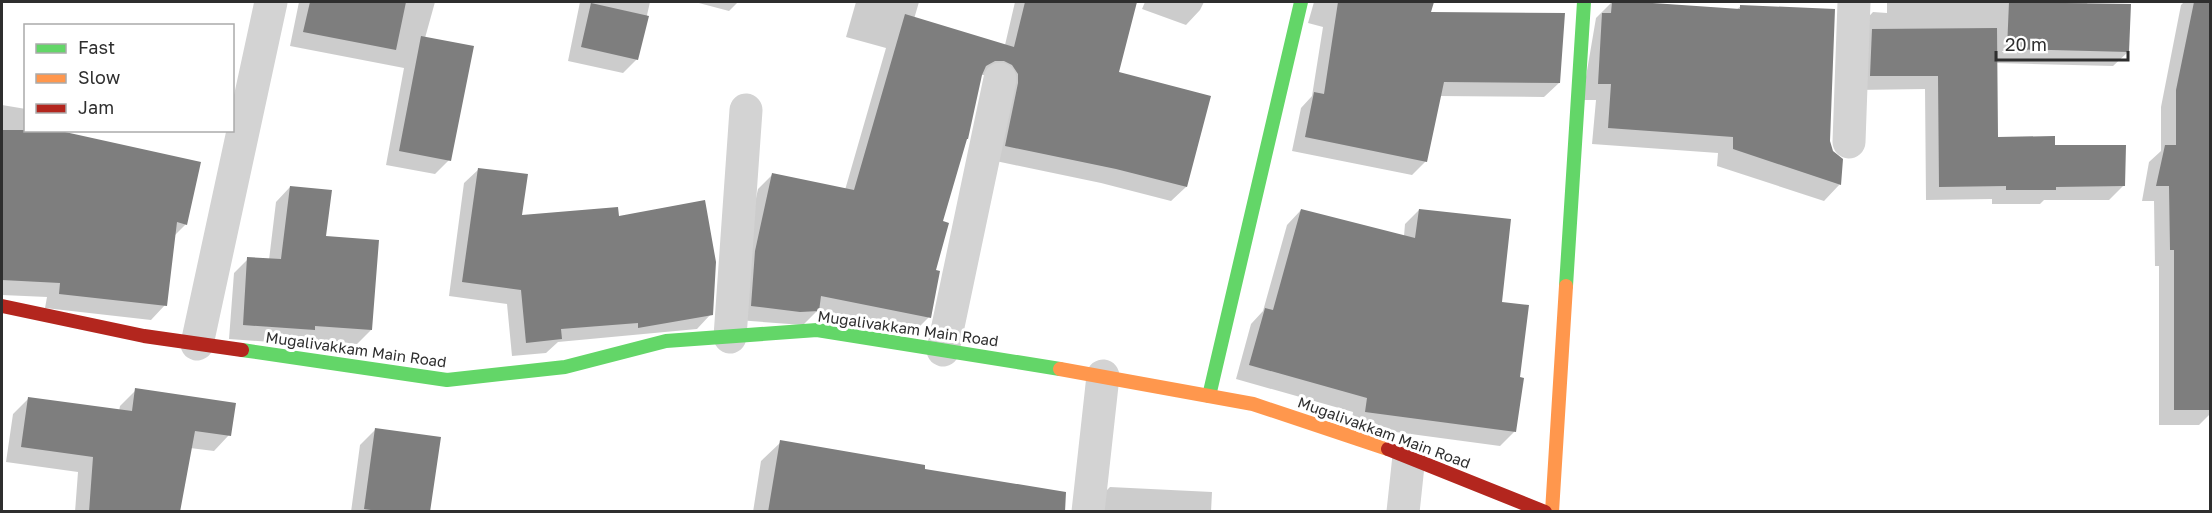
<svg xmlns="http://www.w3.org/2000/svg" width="2212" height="513" viewBox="0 0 2212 513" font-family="'Golos Text',sans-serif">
<rect width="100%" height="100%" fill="#fff"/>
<path fill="#0003" d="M 299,2 L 435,2 L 425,38 L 449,160 L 435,174 L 386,165 L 404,68 L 290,46 Z
M 580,2 L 650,2 L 637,59 L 623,73 L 568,61 Z
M 695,2 L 738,2 L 729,11 Z
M 856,2 L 919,2 L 914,19 L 1005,45 L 1015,2 L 1126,2 L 1135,4 L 1118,73 L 1186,187 L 1171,201 L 1101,183 L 991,160 L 989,75 L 980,75 L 941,222 L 929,317 L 915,331 L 816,312 L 803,325 L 737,320 L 741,266 L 758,189 L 773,174 L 845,190 L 886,48 L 846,37 Z
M 1145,2 L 1204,2 L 1200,10 L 1186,25 L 1142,9 Z
M 1314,2 L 1432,2 L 1429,13 L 1559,83 L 1544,97 L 1439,96 L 1426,161 L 1412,175 L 1292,151 L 1301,108 L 1312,96 L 1323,27 L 1308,23 Z
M 1612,2 L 1736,10 L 1741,6 L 1829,141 L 1840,184 L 1824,201 L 1717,166 L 1718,153 L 1592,144 L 1596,100 L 1582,100 L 1596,18 Z
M 1887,2 L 2086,2 L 2128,52 L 2113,66 L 1996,63 L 1996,138 L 2054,146 L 2124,185 L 2109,200 L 2044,200 L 2040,204 L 1992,204 L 1992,199 L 1926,200 L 1925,89 L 1856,90 L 1859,27 L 1873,12 L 1887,13 Z
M 2184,2 L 2210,2 L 2210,414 L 2199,425 L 2159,425 L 2159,266 L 2155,266 L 2154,201 L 2142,201 L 2149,162 L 2161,151 L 2161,107 L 2181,5 Z
M 2,105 L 26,109 L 26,130 L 186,224 L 174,236 L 165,305 L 151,320 L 45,308 L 47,297 L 2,295 Z
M 479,169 L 520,216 L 618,218 L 711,314 L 697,329 L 558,342 L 546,353 L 512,356 L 507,304 L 449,296 L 464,183 Z
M 290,187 L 325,238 L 371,330 L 357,344 L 303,340 L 299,344 L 229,339 L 234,273 L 248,259 L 269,260 L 276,202 Z
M 1301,210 L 1404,236 L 1405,224 L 1419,210 L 1500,303 L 1518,379 L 1514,432 L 1500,446 L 1351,426 L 1353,412 L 1236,379 L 1251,324 L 1263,311 L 1287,225 Z
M 136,390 L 229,435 L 214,451 L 190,448 L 173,512 L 75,512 L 78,472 L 6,462 L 13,414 L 28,399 L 119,411 L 120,406 Z
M 376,429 L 429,512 L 351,512 L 360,445 Z
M 781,442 L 923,470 L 1034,512 L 753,512 L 761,461 Z
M 1110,487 L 1212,492 L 1211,512 L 1091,512 L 1092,505 Z"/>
<path fill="#7e7e7e" d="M 310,2 L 406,2 L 396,50 L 303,32 Z
M 1025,2 L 1137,2 L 1119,72 L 1211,96 L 1187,187 L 1116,169 L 1005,146 L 1018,83 L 1018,74 L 1012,65 L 1004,61 L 995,61 L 986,66 L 982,75 L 968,139 L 967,139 L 943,221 L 949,223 L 936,270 L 940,271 L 931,318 L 821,296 L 819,311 L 800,312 L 751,306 L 755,251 L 772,173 L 854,190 L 905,14 L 1014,47 Z
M 1338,2 L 1434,2 L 1431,12 L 1565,13 L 1560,83 L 1444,82 L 1427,162 L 1305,137 L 1314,92 L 1324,94 Z
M 1612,2 L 1638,2 L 1740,9 L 1740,5 L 1835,9 L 1830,141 L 1833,151 L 1843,159 L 1841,185 L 1733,149 L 1733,137 L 1608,128 L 1611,84 L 1598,84 L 1602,13 L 1611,13 Z
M 2009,2 L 2131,4 L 2129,52 L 2007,49 Z
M 2194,2 L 2211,3 L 2211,410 L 2174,410 L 2174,250 L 2170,250 L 2169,186 L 2156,186 L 2165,145 L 2176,145 L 2176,90 Z
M 591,3 L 649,16 L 638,60 L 581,47 Z
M 1997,28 L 1998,137 L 2055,136 L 2055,145 L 2126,145 L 2125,186 L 2056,187 L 2056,190 L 2006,190 L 2006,186 L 1939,187 L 1938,76 L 1870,76 L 1872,29 Z
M 421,36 L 474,46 L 451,161 L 399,151 Z
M 2,130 L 56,130 L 201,162 L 187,225 L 177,222 L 167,306 L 59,294 L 60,283 L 2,280 Z
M 478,168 L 528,174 L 522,215 L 618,207 L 619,216 L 705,200 L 716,262 L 713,315 L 638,328 L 638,323 L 561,329 L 562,339 L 526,343 L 521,290 L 462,282 Z
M 290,186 L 332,190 L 326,236 L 379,240 L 372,330 L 315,326 L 315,330 L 243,325 L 247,257 L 281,259 Z
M 1301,209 L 1415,238 L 1419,209 L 1511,219 L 1502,302 L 1529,305 L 1520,377 L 1524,378 L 1516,432 L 1365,412 L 1367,398 L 1249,365 L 1265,308 L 1273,310 Z
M 135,388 L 236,403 L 231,436 L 195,431 L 180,512 L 89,512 L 93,457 L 21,447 L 28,397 L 132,411 Z
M 375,428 L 441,437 L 430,512 L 384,512 L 364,509 Z
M 780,440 L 925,465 L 925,469 L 1066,492 L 1065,512 L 768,512 Z"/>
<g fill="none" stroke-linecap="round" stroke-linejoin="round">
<path stroke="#d3d3d3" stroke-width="33" d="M 1849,142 L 1854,2
M 730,337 L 746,110
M 197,344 L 271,2
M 943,350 L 1000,79
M 1088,512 L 1103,376
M 1403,512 L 1409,456"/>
<path stroke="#63d668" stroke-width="14" d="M 1566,286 L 1584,2
M 242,350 L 447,380 L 565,367 L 666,341 L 817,330 L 1060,369
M 1209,396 L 1301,2"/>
<path stroke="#ff974d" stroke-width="14" d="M 1060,369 L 1253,404 L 1388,449
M 1552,512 L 1566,286"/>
<path stroke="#b3261e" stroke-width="14" d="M 2,306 L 144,336 L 242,350
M 1388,449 L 1545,512"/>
</g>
<g text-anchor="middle" stroke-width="6" stroke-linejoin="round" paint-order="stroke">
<g font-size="15" fill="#2e2e2e" stroke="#fff">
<text transform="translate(908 329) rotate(8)" y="5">Mugalivakkam Main Road</text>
<text transform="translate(356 350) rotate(8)" y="5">Mugalivakkam Main Road</text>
<text transform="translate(1384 433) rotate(20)" y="5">Mugalivakkam Main Road</text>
</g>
</g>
<rect width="2212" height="513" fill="none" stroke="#2e2e2e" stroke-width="6"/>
<rect x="24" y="24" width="210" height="108" fill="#ffffff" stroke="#ababab" stroke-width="1.5"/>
<rect x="36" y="44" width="30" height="9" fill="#63d668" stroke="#ababab" stroke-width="1.5"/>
<text x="78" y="54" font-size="18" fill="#2e2e2e">Fast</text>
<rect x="36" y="74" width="30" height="9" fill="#ff974d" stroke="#ababab" stroke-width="1.5"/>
<text x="78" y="84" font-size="18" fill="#2e2e2e">Slow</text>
<rect x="36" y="104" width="30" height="9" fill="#b3261e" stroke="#ababab" stroke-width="1.5"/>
<text x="78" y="114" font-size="18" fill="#2e2e2e">Jam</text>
<path d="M1996 51v9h132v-9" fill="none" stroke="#2e2e2e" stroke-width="3"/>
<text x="2005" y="51" font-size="18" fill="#2e2e2e" stroke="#ffffff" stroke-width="4.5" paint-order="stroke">20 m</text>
</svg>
